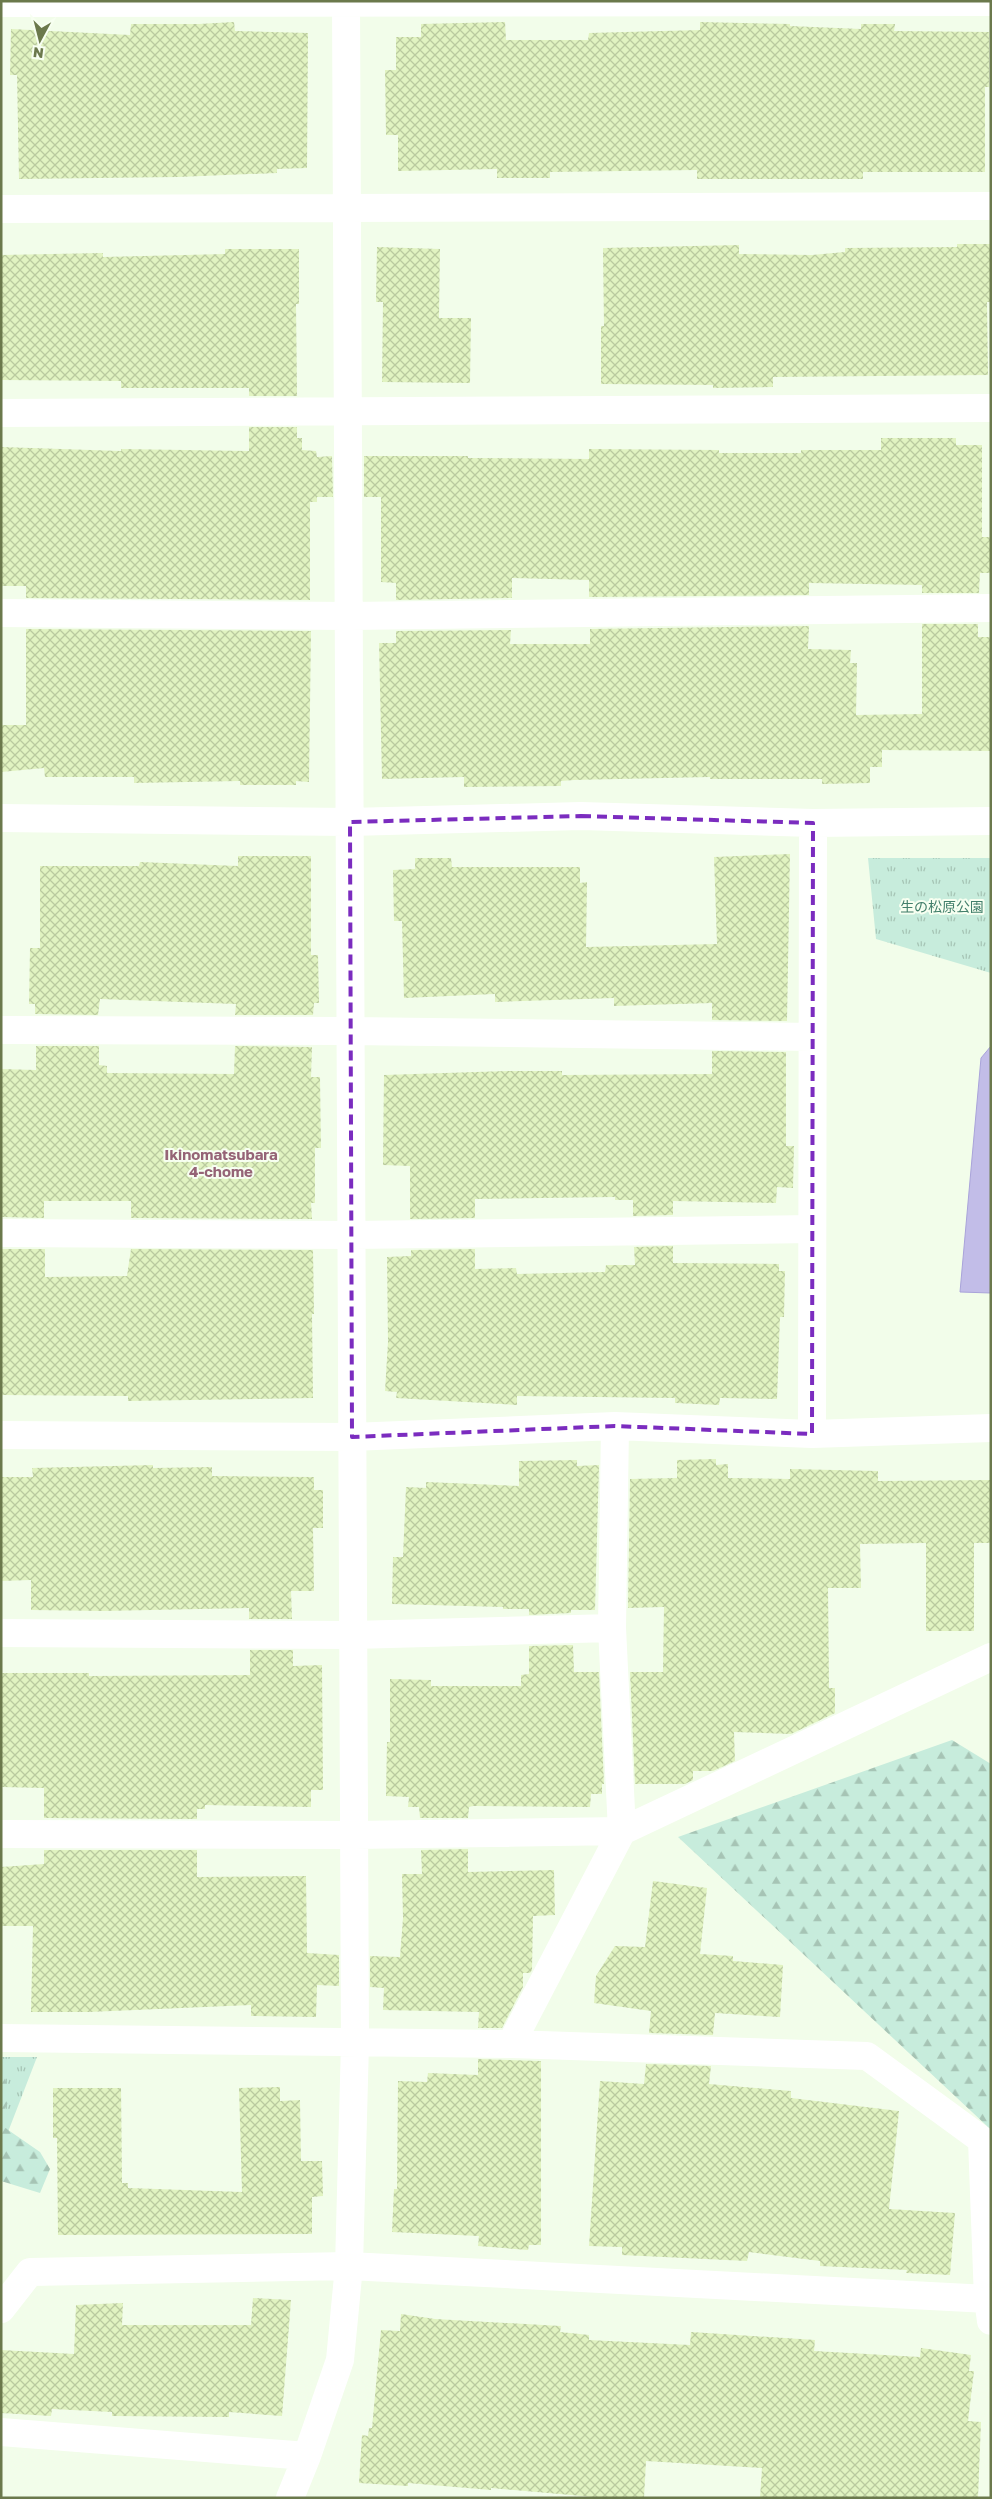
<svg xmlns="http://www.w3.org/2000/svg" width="992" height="2499" viewBox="0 0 992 2499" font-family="'Golos Text','Noto Sans JP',sans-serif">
<defs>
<pattern id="grass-tufts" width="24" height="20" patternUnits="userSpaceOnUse" patternTransform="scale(1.25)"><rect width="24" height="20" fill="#c7ecdc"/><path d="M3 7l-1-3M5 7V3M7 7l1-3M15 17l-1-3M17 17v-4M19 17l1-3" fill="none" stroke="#a6c4b5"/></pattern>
<pattern id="forest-firs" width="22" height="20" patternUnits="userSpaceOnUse" patternTransform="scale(1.25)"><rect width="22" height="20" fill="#c7ecdc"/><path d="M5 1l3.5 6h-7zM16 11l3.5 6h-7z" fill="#a6c4b5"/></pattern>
<pattern id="building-cross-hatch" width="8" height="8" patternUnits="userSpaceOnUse" patternTransform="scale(1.25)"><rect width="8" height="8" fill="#e1f3c1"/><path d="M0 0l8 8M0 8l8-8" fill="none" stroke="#baca9f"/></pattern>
</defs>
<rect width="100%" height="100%" fill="#f2fdea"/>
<path fill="url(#grass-tufts)" d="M 868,858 L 991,858 L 991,973 L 876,939 Z
M 1,2057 L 37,2057 L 1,2150 Z"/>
<path fill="url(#forest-firs)" d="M 952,1740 L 991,1764 L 991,2136 L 987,2126 L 678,1837 Z
M 1,2074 L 4,2076 L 11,2097 L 1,2116 Z
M 1,2125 L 40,2152 L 50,2169 L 40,2193 L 1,2181 Z"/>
<path fill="#c2bde8" stroke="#a9a3da" d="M 991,1046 L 991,1293 L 960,1292 L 981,1058 Z"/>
<path fill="url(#building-cross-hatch)" d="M 234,22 L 235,31 L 308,33 L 307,168 L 277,169 L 277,173 L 178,177 L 19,179 L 17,75 L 10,75 L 11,29 L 130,35 L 131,24 L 199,24 Z
M 505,22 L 506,40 L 588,40 L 589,33 L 700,30 L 700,22 L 790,24 L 790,26 L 861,29 L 861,24 L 895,24 L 894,31 L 989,32 L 989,87 L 985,87 L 985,172 L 863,172 L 863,179 L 697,179 L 697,170 L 550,172 L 550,178 L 497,178 L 497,169 L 398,171 L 398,135 L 386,135 L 385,70 L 396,70 L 396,37 L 421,37 L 421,24 Z
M 957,244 L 990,244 L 991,302 L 987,302 L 988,375 L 773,377 L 773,387 L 713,388 L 713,385 L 601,384 L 601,326 L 604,326 L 603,248 L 739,245 L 739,254 L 812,255 L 845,252 L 845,248 L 957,247 Z
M 377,247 L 440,249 L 439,318 L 471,318 L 470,383 L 382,382 L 383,302 L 376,302 Z
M 225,249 L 299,249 L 299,304 L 296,304 L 297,396 L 249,396 L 249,388 L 121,388 L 121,381 L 1,380 L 1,255 L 103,253 L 103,257 L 225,254 Z
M 249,427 L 297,427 L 297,438 L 302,438 L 302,450 L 316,451 L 317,457 L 332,456 L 333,497 L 317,497 L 317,502 L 310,502 L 310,600 L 26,598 L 26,586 L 1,586 L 1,447 L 121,451 L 121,449 L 249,451 Z
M 881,438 L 956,438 L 956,445 L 982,445 L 982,537 L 991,537 L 991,573 L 980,573 L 979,593 L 922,593 L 922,585 L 809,583 L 809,595 L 589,597 L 589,580 L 512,578 L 512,598 L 396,600 L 396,583 L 381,582 L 381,497 L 364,497 L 364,456 L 468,456 L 468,458 L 589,459 L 589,449 L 719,450 L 719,453 L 801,453 L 801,450 L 881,450 Z
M 922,624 L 978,624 L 978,637 L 991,637 L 991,751 L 882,750 L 882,767 L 870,767 L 870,783 L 822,784 L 822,779 L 710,779 L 710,777 L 574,780 L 561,781 L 561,786 L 464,787 L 464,777 L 382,779 L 379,643 L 396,643 L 396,631 L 511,630 L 510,644 L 590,644 L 590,629 L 809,626 L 808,649 L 851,650 L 850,663 L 857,663 L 856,715 L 922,714 Z
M 26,629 L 311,631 L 309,782 L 296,781 L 296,785 L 240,785 L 240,781 L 134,783 L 134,777 L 45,777 L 44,768 L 1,772 L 1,725 L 26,725 Z
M 790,854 L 787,1021 L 712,1020 L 712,1003 L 614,1006 L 614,998 L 495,1002 L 495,994 L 404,998 L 402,921 L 394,921 L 393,870 L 415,869 L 415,858 L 451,858 L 452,867 L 580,867 L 580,883 L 587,882 L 586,947 L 717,944 L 714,857 Z
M 238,856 L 311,856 L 311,955 L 318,955 L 319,1003 L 314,1003 L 313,1015 L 235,1015 L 236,1004 L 100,999 L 98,1015 L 35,1014 L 35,1004 L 29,1004 L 30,948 L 40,948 L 40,866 L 139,866 L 140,862 L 238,866 Z
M 36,1046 L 99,1046 L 99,1065 L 107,1066 L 107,1073 L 234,1074 L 235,1046 L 312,1047 L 311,1077 L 320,1077 L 321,1148 L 315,1148 L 315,1203 L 311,1203 L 312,1219 L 131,1218 L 131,1201 L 44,1201 L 44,1218 L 1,1217 L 1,1069 L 36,1070 Z
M 712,1051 L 786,1052 L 786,1146 L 794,1146 L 793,1188 L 777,1187 L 776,1203 L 673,1201 L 673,1215 L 633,1216 L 633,1200 L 615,1200 L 615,1197 L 475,1199 L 475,1218 L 410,1219 L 410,1166 L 383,1165 L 384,1075 L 507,1071 L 562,1071 L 562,1075 L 712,1074 Z
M 673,1246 L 673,1263 L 779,1264 L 779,1271 L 785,1271 L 784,1317 L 780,1317 L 777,1399 L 720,1398 L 719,1405 L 675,1403 L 675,1398 L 517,1396 L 517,1405 L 396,1398 L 397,1392 L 385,1391 L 388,1342 L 387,1257 L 411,1256 L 411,1250 L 475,1249 L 475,1269 L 516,1268 L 517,1274 L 605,1272 L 606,1265 L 635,1265 L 634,1247 Z
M 1,1249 L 45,1249 L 45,1277 L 127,1276 L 131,1249 L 313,1250 L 314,1314 L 312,1314 L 313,1398 L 128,1401 L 128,1396 L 1,1395 Z
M 716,1459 L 716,1465 L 728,1464 L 728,1478 L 790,1479 L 790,1469 L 878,1471 L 878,1481 L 991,1480 L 991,1543 L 974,1543 L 974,1631 L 926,1631 L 926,1543 L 860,1544 L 861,1588 L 828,1588 L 829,1688 L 835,1688 L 835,1713 L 791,1734 L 734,1732 L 735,1761 L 713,1771 L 693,1771 L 693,1780 L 685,1784 L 635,1784 L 630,1672 L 663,1672 L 664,1607 L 628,1608 L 630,1479 L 677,1478 L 677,1460 Z
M 577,1460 L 577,1466 L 599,1465 L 595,1610 L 571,1610 L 571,1613 L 529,1615 L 529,1609 L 503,1609 L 503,1607 L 392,1604 L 393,1557 L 403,1557 L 406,1487 L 426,1488 L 426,1482 L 519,1486 L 519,1461 Z
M 153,1465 L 153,1468 L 212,1467 L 212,1476 L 314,1477 L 314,1490 L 323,1490 L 323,1528 L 313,1528 L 314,1591 L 291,1591 L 292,1619 L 249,1619 L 249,1608 L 103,1611 L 31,1610 L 31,1580 L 1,1581 L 1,1477 L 33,1477 L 32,1468 Z
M 573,1645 L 574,1672 L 599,1672 L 604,1784 L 602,1784 L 602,1794 L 591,1794 L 590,1807 L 473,1806 L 469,1807 L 468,1818 L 420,1818 L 419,1807 L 408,1807 L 409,1797 L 386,1796 L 387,1742 L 390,1742 L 390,1679 L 431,1680 L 431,1686 L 521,1686 L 521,1675 L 529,1674 L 529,1646 Z
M 250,1650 L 293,1650 L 293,1666 L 322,1665 L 323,1790 L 311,1790 L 311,1807 L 205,1805 L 205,1809 L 197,1809 L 197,1819 L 44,1818 L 44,1788 L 1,1787 L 1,1673 L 89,1673 L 89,1676 L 250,1675 Z
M 468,1849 L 468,1872 L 554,1870 L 555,1915 L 533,1916 L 532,1970 L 530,1973 L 523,1973 L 523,1987 L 502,2028 L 478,2028 L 479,2012 L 383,2010 L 384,1988 L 370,1987 L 370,1956 L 400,1957 L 403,1918 L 402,1874 L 422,1874 L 421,1850 Z
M 44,1850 L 197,1850 L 197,1877 L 306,1876 L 307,1953 L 339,1955 L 339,1986 L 317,1985 L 316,2017 L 251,2016 L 251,2005 L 89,2012 L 31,2012 L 33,1926 L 1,1926 L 1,1867 L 44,1864 Z
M 653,1881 L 707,1888 L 700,1954 L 733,1956 L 733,1961 L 783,1965 L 780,2017 L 715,2013 L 713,2035 L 649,2033 L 651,2011 L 594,2003 L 596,1976 L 615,1946 L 645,1947 Z
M 478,2059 L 541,2061 L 541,2245 L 529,2245 L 528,2250 L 478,2246 L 479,2236 L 392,2232 L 394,2189 L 397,2189 L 398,2081 L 427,2082 L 428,2073 L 478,2075 Z
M 646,2064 L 711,2066 L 709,2084 L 791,2091 L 791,2098 L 899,2111 L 889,2209 L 955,2213 L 950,2275 L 906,2273 L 907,2270 L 820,2266 L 820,2261 L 749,2252 L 747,2261 L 622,2255 L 622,2247 L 589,2246 L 600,2081 L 644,2084 Z
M 280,2087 L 280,2101 L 300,2100 L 301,2161 L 322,2161 L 323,2196 L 312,2197 L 312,2234 L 58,2235 L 57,2138 L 53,2138 L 53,2088 L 121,2088 L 122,2183 L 128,2183 L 128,2188 L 242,2192 L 239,2088 Z
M 253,2298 L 291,2300 L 282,2416 L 229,2412 L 229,2417 L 112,2416 L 112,2412 L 52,2409 L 51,2416 L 1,2413 L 1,2350 L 74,2354 L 76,2305 L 123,2303 L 122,2325 L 251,2325 Z
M 401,2314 L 435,2319 L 561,2326 L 560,2332 L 589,2335 L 589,2340 L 690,2345 L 691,2332 L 815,2340 L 814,2351 L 920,2357 L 921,2348 L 971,2355 L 969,2371 L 974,2371 L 968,2421 L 981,2422 L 978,2498 L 760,2498 L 762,2468 L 646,2461 L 644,2498 L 605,2498 L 491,2488 L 491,2490 L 408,2483 L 408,2486 L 359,2483 L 362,2435 L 368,2436 L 369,2428 L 372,2428 L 381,2330 L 400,2331 Z"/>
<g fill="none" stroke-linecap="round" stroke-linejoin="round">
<path stroke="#fff" stroke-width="28" d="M 1,3 L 991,2
M 1,209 L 991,206
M 1,413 L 991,408
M 1,613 L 349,616 L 991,608
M 1,818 L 350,822 L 581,816 L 813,823 L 991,821
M 1,1030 L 351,1031 L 812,1037
M 1,1233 L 352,1235 L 812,1229
M 812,1434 L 813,823
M 1,1435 L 352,1437 L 615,1426 L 812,1434 L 991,1428
M 1,1633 L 353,1635 L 612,1628
M 1,1834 L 354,1835 L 622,1831 L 991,1657
M 1,2038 L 511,2044 L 867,2056 L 982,2140 L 988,2299 L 991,2321
M 511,2044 L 622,1831 L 612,1628 L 615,1426
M 1,2309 L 30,2272 L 349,2266 L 988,2299
M 1,2432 L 307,2456
M 290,2498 L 307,2456 L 340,2360 L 349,2266 L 355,2043 L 346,1"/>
</g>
<path fill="none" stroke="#7b2cbf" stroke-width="4" stroke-dasharray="10 6" stroke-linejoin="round" d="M 581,816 L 813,823 L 812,1434 L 615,1426 L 352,1437 L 350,822 Z"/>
<g text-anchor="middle" stroke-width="4" stroke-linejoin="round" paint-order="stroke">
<g font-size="14" fill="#427f6b" stroke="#f7fff1">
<text x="942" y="912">生の松原公園</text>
</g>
<g font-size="15" font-weight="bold" fill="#956476" stroke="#f7fff1">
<text x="221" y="1160">Ikinomatsubara<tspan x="221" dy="17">4-chome</tspan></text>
</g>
</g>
<rect width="992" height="2499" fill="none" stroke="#6b794c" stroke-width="5"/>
<g transform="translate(40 40) rotate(187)" stroke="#f7fff1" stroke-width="4" paint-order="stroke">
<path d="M0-4L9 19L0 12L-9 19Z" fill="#6b794c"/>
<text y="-8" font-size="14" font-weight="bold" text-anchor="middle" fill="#6b794c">N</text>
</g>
</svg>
